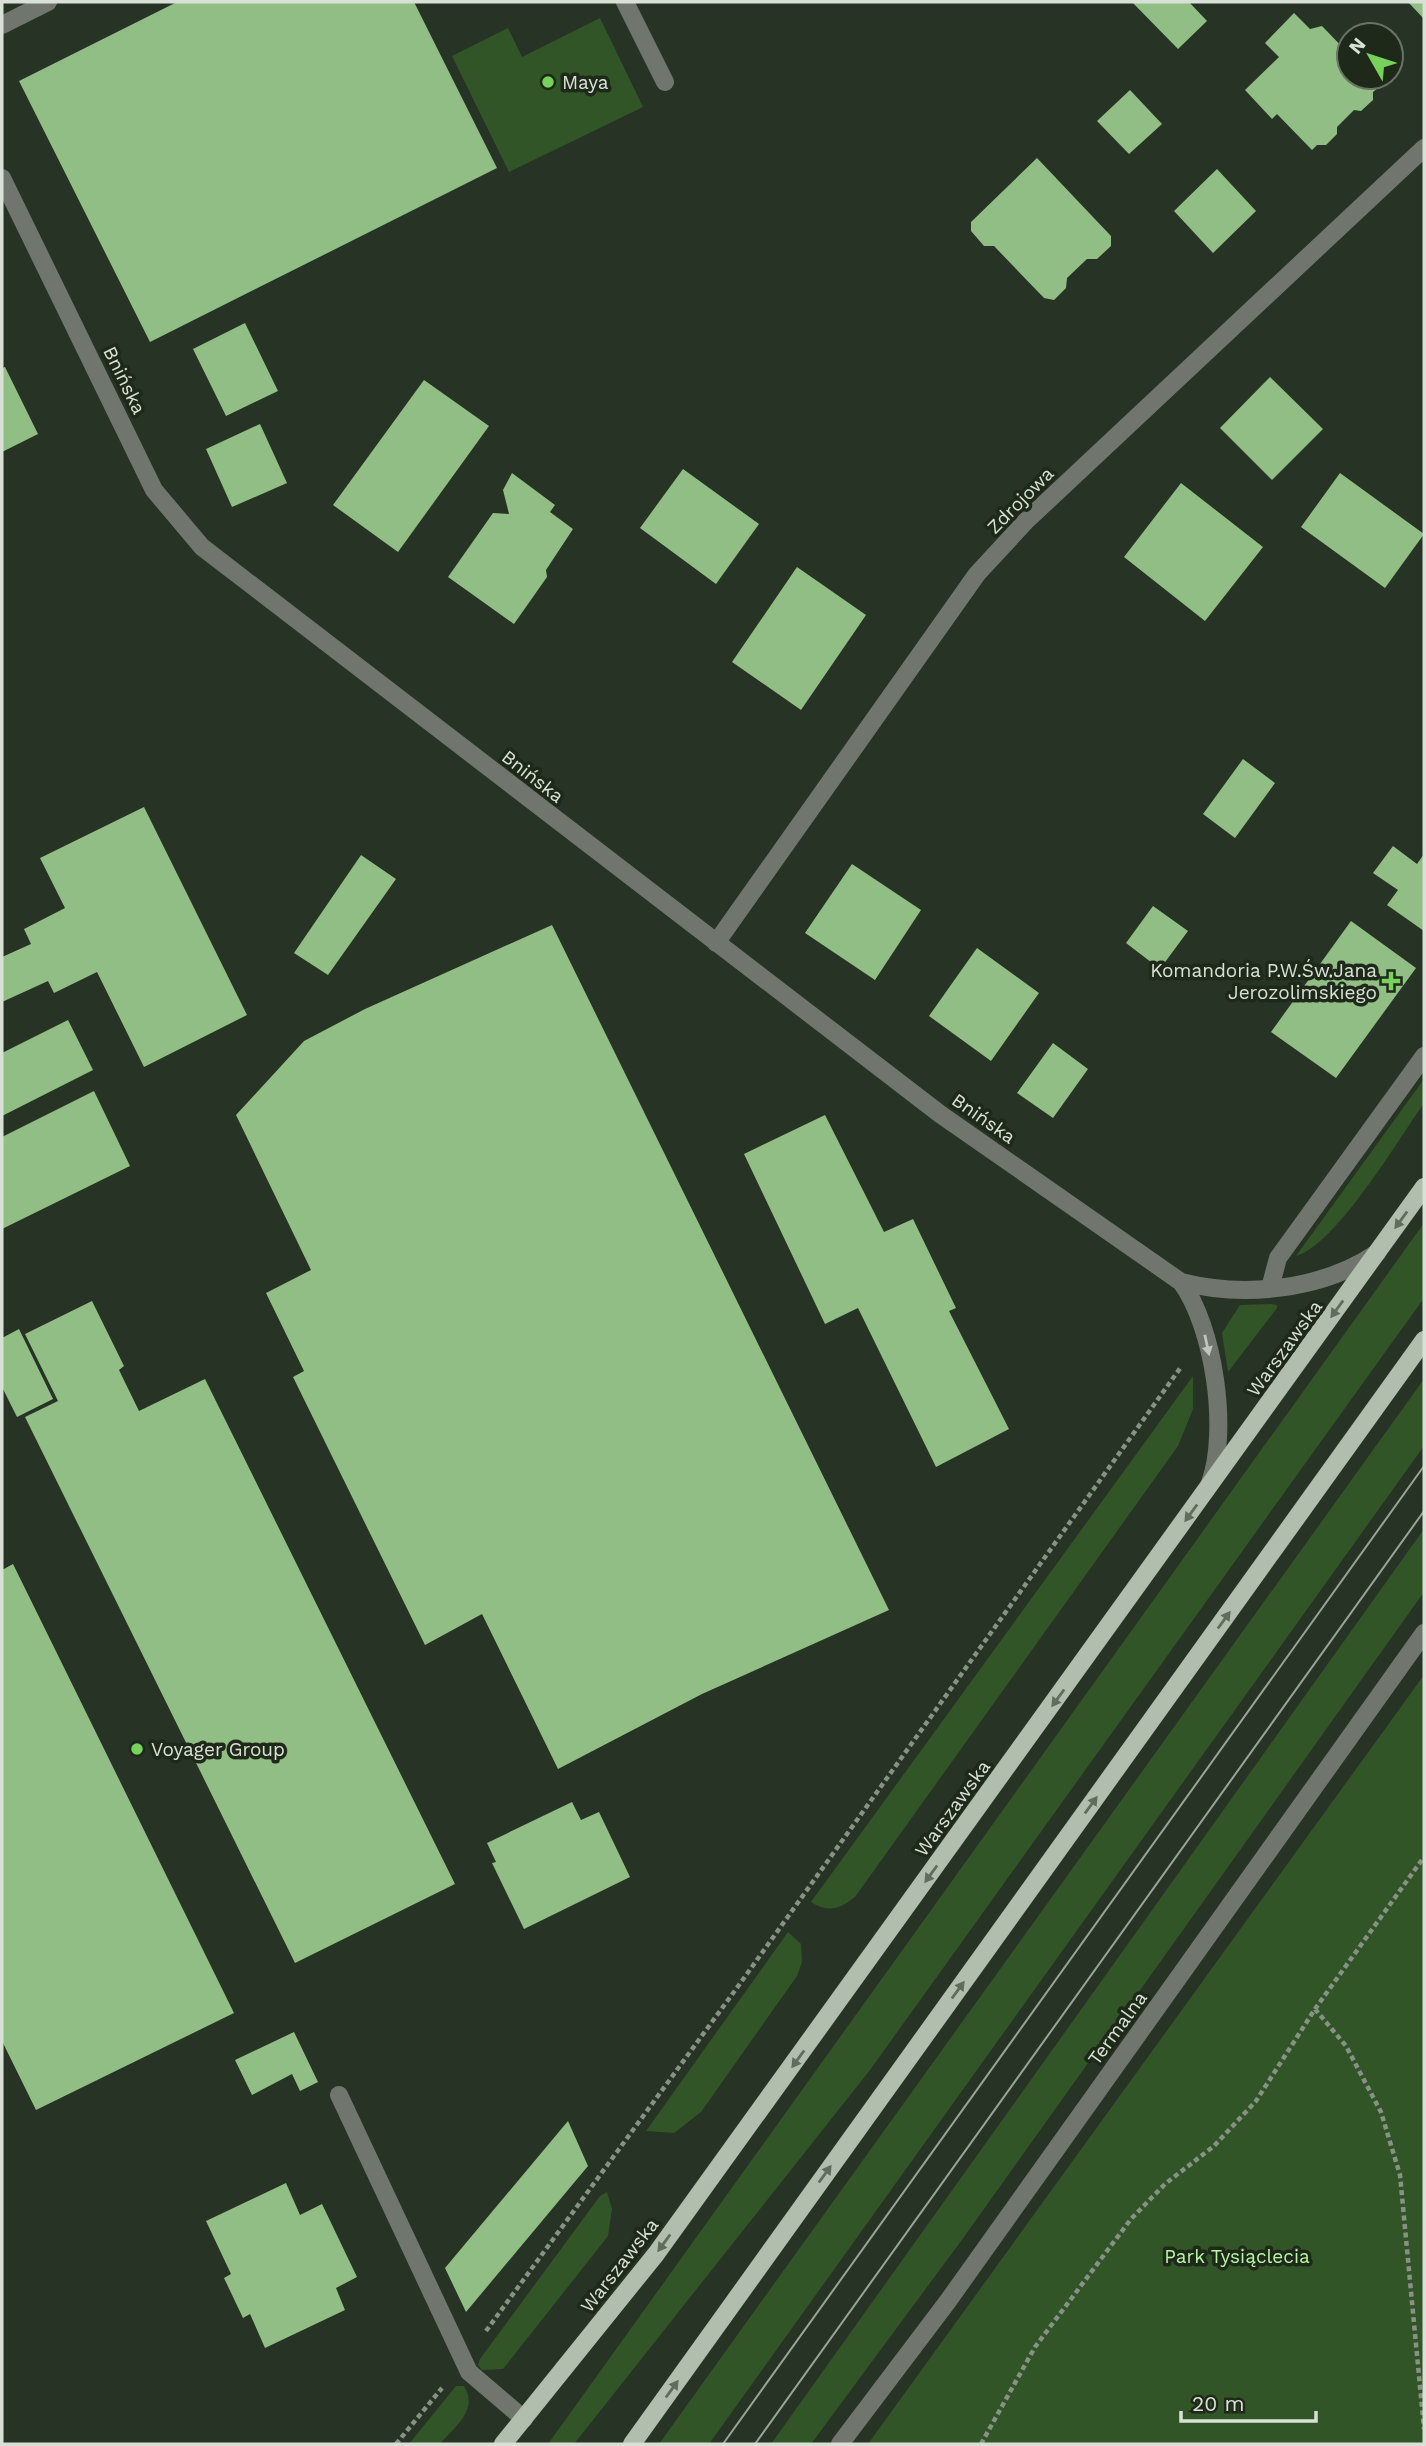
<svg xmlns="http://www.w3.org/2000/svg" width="1426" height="2446" viewBox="0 0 1426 2446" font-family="'Work Sans',sans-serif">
<rect width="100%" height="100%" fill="#273324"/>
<path fill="#325528" d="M 600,18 L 643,107 L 509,172 L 452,56 L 508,28 L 522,57 Z
M 1424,1079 L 1424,1103 C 1398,1140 1336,1245 1296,1256 Z
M 1424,1223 L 1424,1298 L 870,2070 L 574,2444 L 548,2444 Z
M 1271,1304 L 1277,1305 L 1277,1308 L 1228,1372 L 1222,1333 L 1240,1305 Z
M 1193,1376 L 1193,1409 L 1178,1446 L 855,1897 C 840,1909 828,1913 811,1902 Z
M 1424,1379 L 1424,1446 L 709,2444 L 659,2444 Z
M 1424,1529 L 1424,1592 L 964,2237 L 811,2444 L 771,2444 Z
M 1424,1675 L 1424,2444 L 868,2444 Z
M 788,1932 L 801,1944 L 802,1962 L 797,1976 L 701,2112 L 674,2133 L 646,2131 Z
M 607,2192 L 612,2209 L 608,2236 L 503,2369 L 482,2370 L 478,2365 L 480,2359 L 600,2196 Z
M 456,2386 L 464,2386 C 479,2410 455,2426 440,2444 L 409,2444 Z"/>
<path fill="#91be84" d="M 177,2 L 414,2 L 497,168 L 150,342 L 19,81 Z
M 1132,2 L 1189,2 L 1207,21 L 1178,49 Z
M 1408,2 L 1424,2 L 1424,19 Z
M 1294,13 L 1310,29 L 1322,26 L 1349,54 L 1349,77 L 1380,77 L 1385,82 L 1373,92 L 1373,100 L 1361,111 L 1354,110 L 1337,127 L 1337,134 L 1326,145 L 1317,145 L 1312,150 L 1277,114 L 1272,119 L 1245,90 L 1279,57 L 1265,43 Z
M 1130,90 L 1162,124 L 1129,154 L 1097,121 Z
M 1037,158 L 1111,236 L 1111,246 L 1097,259 L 1087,259 L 1067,278 L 1066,288 L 1054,300 L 1044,298 L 994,246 L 984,246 L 971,231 L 971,222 Z
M 1217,169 L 1256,211 L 1213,253 L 1174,211 Z
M 245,323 L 278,391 L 226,416 L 193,349 Z
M 5,367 L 38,434 L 2,452 L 2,368 Z
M 1270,377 L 1323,429 L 1272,480 L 1220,428 Z
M 424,380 L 489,426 L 398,552 L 333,505 Z
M 260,424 L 287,483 L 232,507 L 206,449 Z
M 683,469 L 759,524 L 716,584 L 640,528 Z
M 512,473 L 555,505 L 550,512 L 573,529 L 546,570 L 547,577 L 514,624 L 448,577 L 493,513 L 509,514 L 503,490 Z
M 1340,473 L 1424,534 L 1385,588 L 1301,527 Z
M 1181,483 L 1263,547 L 1205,621 L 1124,557 Z
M 797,567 L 866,615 L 801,710 L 732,662 Z
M 1243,759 L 1275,783 L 1235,838 L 1203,814 Z
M 144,807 L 247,1015 L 144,1067 L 97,972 L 54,993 L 48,981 L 2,1002 L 2,957 L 31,944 L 24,929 L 65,908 L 40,858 Z
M 1393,846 L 1417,864 L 1424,854 L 1424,931 L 1387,905 L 1398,890 L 1373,873 Z
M 361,855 L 396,879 L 328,975 L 294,953 Z
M 852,864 L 921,910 L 875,980 L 805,933 Z
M 1153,906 L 1188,931 L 1160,969 L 1126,943 Z
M 1351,921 L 1416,968 L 1336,1078 L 1271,1032 Z
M 552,925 L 889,1610 L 702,1694 L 558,1769 L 482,1614 L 425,1645 L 293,1377 L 304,1371 L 266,1293 L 311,1270 L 236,1115 L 304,1041 L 365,1009 Z
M 977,948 L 1039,993 L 991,1061 L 929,1016 Z
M 68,1020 L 93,1070 L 2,1116 L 2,1053 Z
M 1053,1043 L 1088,1069 L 1053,1118 L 1017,1093 Z
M 94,1091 L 130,1166 L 2,1229 L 2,1137 Z
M 825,1115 L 884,1232 L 913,1219 L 956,1308 L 949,1311 L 1009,1429 L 936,1467 L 858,1308 L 825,1324 L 744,1154 Z
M 92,1301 L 124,1366 L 119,1370 L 139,1411 L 205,1379 L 455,1884 L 295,1963 L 25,1417 L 58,1401 L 25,1334 Z
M 19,1329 L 53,1399 L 17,1417 L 2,1387 L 2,1338 Z
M 13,1564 L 234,2013 L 36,2110 L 2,2041 L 2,1570 Z
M 572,1802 L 581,1820 L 599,1812 L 630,1877 L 524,1929 L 492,1863 L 496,1862 L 487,1843 Z
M 294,2032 L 318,2082 L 300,2091 L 292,2074 L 252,2095 L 235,2060 Z
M 568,2121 L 588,2166 L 466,2312 L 445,2268 Z
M 286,2183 L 300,2215 L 322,2204 L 357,2277 L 336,2288 L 345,2310 L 265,2348 L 250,2314 L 243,2318 L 224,2278 L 231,2274 L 206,2221 Z"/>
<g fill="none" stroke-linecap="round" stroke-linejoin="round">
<path stroke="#879185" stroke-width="4.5" stroke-dasharray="5 3.5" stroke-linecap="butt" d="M 1315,2009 L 1346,2046 L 1381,2112 L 1400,2175 L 1424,2429
M 486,2331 L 739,1985 L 1181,1367
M 396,2444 L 442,2388
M 981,2444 L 1035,2347 L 1131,2219 L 1165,2184 L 1214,2146 L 1256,2101 L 1315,2009 L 1424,1857"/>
<path stroke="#70766e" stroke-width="18" d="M 625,2 L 665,82
M 2,25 L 48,2
M 2,178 L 154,490 L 202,547 L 940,1114 L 1181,1282 C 1214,1327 1229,1430 1210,1483
M 716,943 L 977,574 L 1026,521 L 1424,148
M 1181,1282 C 1245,1298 1322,1290 1377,1253
M 1270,1288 L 1278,1258 L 1424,1056
M 339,2095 L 469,2372 L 524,2419
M 840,2444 L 948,2301 L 1424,1633"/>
<path stroke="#b1bdad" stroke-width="18" d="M 503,2444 L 656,2254 L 1424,1187
M 632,2444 L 1424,1340"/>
<path stroke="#9aa397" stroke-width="2" d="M 723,2444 L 1424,1466
M 755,2444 L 1424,1511"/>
</g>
<defs><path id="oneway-solid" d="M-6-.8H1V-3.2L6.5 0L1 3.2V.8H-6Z" transform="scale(1.75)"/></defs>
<g fill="#606c5c">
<use href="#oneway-solid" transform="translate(1401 1220) rotate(126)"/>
<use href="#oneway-solid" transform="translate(1337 1309) rotate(126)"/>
<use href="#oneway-solid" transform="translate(1191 1513) rotate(126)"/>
<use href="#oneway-solid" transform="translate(1224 1620) rotate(-54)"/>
<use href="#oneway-solid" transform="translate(1058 1698) rotate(126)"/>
<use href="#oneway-solid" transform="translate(1091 1805) rotate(-54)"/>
<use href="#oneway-solid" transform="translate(931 1874) rotate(126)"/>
<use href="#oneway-solid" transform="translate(958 1990) rotate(-54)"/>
<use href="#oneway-solid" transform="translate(798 2059) rotate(126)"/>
<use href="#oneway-solid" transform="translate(825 2174) rotate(-54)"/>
<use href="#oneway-solid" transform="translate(664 2243) rotate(126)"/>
<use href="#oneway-solid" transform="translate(672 2389) rotate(-54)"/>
</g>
<use fill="#bfc6bd" href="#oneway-solid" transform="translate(1207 1345) rotate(78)"/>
<g fill="#76d25a" stroke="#1e291a" stroke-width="2.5">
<circle cx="548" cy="82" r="7"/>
<path d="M1387.5 970.5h7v7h7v7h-7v7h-7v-7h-7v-7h7z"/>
<circle cx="137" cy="1749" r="7"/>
</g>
<g text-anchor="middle" stroke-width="7" stroke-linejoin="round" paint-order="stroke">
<g font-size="19" fill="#d9e1d7" stroke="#1e291a" text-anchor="start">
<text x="562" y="89">Maya</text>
<text x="1377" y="977" text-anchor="end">Komandoria P.W.Św.Jana<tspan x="1377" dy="22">Jerozolimskiego</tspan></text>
<text x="151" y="1756">Voyager Group</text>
</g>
<g font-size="19" fill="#d9e1d7" stroke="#1e291a">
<text transform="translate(125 380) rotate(64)" y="7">Bnińska</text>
<text transform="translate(1020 500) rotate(-45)" y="7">Zdrojowa</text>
<text transform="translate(533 776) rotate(38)" y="7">Bnińska</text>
<text transform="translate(984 1118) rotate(35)" y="7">Bnińska</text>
<text transform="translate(1284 1348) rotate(-54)" y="7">Warszawska</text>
<text transform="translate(952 1808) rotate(-54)" y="7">Warszawska</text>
<text transform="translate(1117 2028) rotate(-54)" y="7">Termalna</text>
<text transform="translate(619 2265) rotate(-52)" y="7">Warszawska</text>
</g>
<g font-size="19" fill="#b7f6a5" stroke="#1e291a">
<text x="1237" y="2263">Park Tysiąclecia</text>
</g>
</g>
<rect width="1426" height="2446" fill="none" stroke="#d9e1d7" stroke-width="7"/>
<g transform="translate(1370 56) rotate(309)"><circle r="33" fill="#1e291a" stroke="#697366" stroke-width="2"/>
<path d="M0-5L12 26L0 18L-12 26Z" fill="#76d25a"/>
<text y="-10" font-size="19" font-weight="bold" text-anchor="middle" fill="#d9e1d7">N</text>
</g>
<path d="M1181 2411v10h135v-10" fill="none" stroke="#d9e1d7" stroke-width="3.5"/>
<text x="1192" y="2411" font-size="21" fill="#d9e1d7" stroke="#1e291a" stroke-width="5" paint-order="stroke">20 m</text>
</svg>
